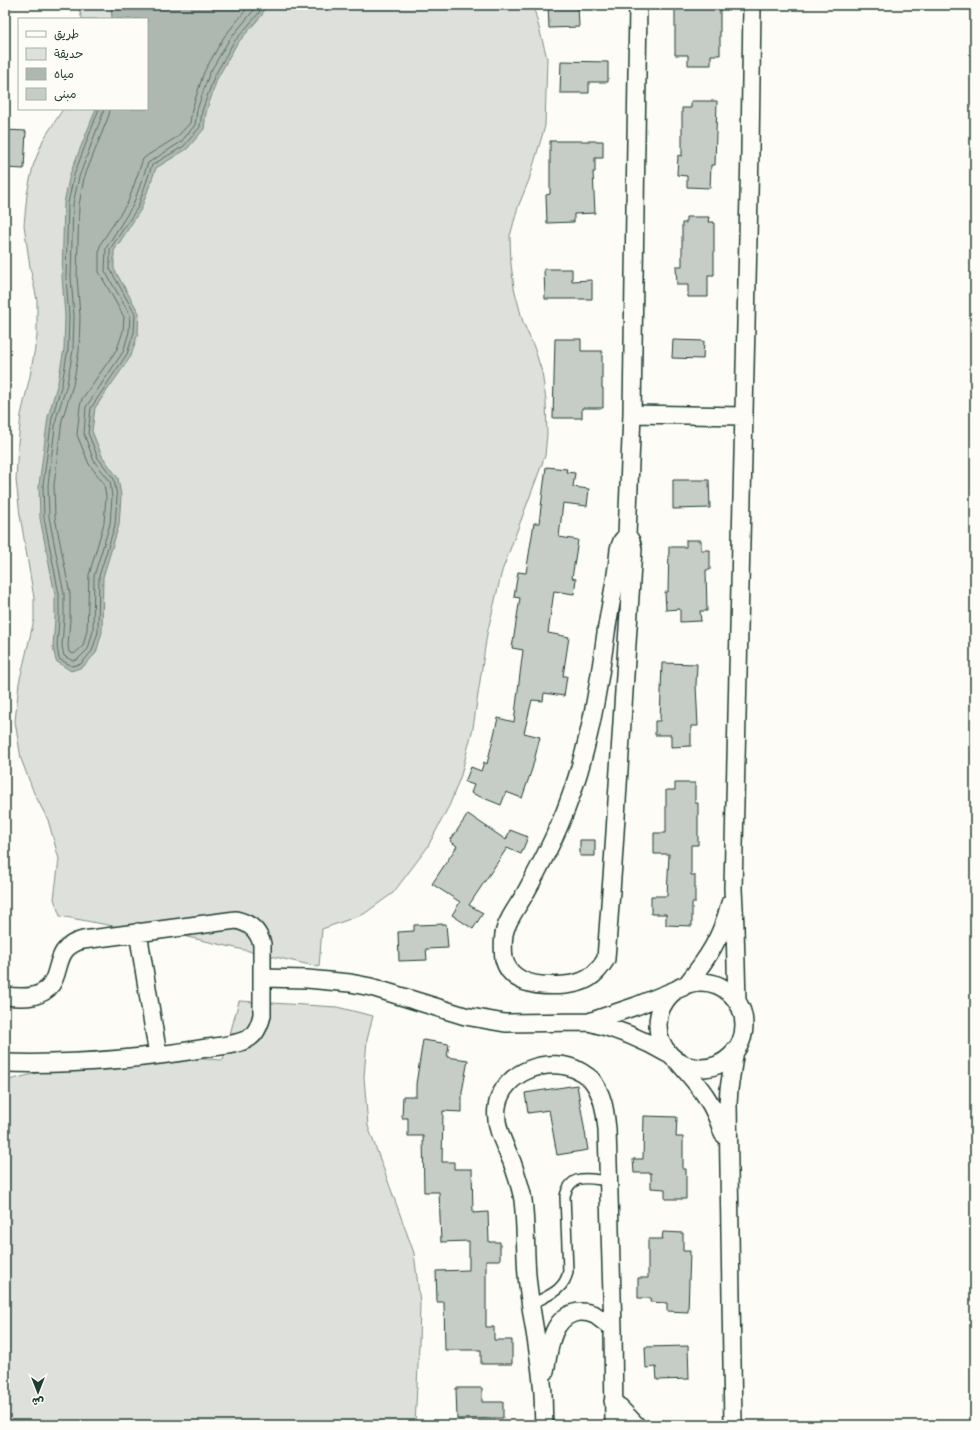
<svg xmlns="http://www.w3.org/2000/svg" width="980" height="1430" viewBox="0 0 980 1430" font-family="'Playpen Sans','Playpen Sans Arabic',sans-serif">
<rect width="100%" height="100%" fill="#fdfcf7"/>
<filter id="ink" filterUnits="userSpaceOnUse"><feTurbulence type="fractalNoise" baseFrequency=".025" numOctaves="2"/><feDisplacementMap in="SourceGraphic" scale="8" xChannelSelector="R" yChannelSelector="G"/><feConvolveMatrix kernelMatrix="1 2 1 2 8 2 1 2 1" color-interpolation-filters="sRGB"/></filter>
<g filter="url(#ink)">
<path fill="#dde0db" stroke="#7e8e88" d="M 78,5 L 533,5 L 547,58 L 545,126 L 529,180 L 518,207 L 510,236 L 511,264 L 514,288 L 523,322 L 534,347 L 542,372 L 546,400 L 547,434 L 545,456 L 502,571 L 487,634 L 473,728 L 461,775 L 450,804 L 427,848 L 393,893 L 364,914 L 322,929 L 319,967 L 183,936 L 129,929 L 60,916 L 54,899 L 59,859 L 48,820 L 34,793 L 21,759 L 15,721 L 19,683 L 34,620 L 34,598 L 20,515 L 16,480 L 18,443 L 21,415 L 30,376 L 37,336 L 37,300 L 30,267 L 24,225 L 27,194 L 33,166 L 43,140 L 63,109 L 147,109 L 147,19 L 82,19 Z
M 239,1001 L 337,1007 L 373,1016 L 367,1040 L 364,1077 L 368,1126 L 414,1253 L 420,1302 L 419,1346 L 415,1425 L 5,1425 L 5,1114 L 9,1080 L 77,1063 L 150,1056 L 223,1060 Z"/>
<path fill="#aeb8b1" stroke="#75877f" d="M 111,5 L 266,5 L 262,15 L 236,45 L 217,79 L 206,113 L 204,129 L 187,149 L 156,168 L 141,209 L 114,251 L 114,269 L 139,313 L 138,333 L 131,356 L 95,408 L 92,431 L 102,456 L 118,478 L 121,496 L 119,525 L 103,577 L 102,632 L 96,653 L 83,667 L 71,671 L 56,661 L 53,647 L 55,618 L 55,595 L 40,518 L 39,485 L 48,417 L 58,382 L 64,349 L 65,316 L 62,277 L 64,203 L 70,174 L 96,109 L 147,109 L 147,19 L 112,19 Z"/>
<g fill="none" stroke-linecap="round" stroke-linejoin="round">
<path stroke="#586e66" stroke-width="1" d="M 99,109 L 74,175 L 68,203 L 66,277 L 69,316 L 68,349 L 62,383 L 52,418 L 43,485 L 44,518 L 59,594 L 59,618 L 57,646 L 59,659 L 72,666 L 81,664 L 92,651 L 98,632 L 99,576 L 115,525 L 117,497 L 114,479 L 98,458 L 88,433 L 91,408 L 127,354 L 134,332 L 135,314 L 110,269 L 110,249 L 138,207 L 152,165 L 184,146 L 200,127 L 202,111 L 214,77 L 233,43 L 259,13 L 261,5
M 104,109 L 103,113 L 79,177 L 73,204 L 71,277 L 74,316 L 73,350 L 67,384 L 56,419 L 48,485 L 49,517 L 64,594 L 64,618 L 62,646 L 64,656 L 73,661 L 78,659 L 88,649 L 93,631 L 94,576 L 110,524 L 112,497 L 110,481 L 94,461 L 84,434 L 86,407 L 123,352 L 129,332 L 130,315 L 105,271 L 106,248 L 133,205 L 148,163 L 181,142 L 195,125 L 197,110 L 209,74 L 229,40 L 254,10 L 256,5
M 110,109 L 109,115 L 84,178 L 79,205 L 77,277 L 80,316 L 79,351 L 73,385 L 62,420 L 54,485 L 55,517 L 70,594 L 70,619 L 68,646 L 69,652 L 74,654 L 83,646 L 87,630 L 89,575 L 104,523 L 106,497 L 104,484 L 89,464 L 77,435 L 80,406 L 82,399 L 117,349 L 123,331 L 124,317 L 99,272 L 99,250 L 101,243 L 128,202 L 143,159 L 148,155 L 177,137 L 190,123 L 192,109 L 204,72 L 224,37 L 250,5"/>
</g>
<path fill="#c6cdc7" stroke="#1f3d34" d="M 548,5 L 578,5 L 579,27 L 549,28 Z
M 675,5 L 720,5 L 720,55 L 711,55 L 711,65 L 688,65 L 688,55 L 675,55 Z
M 561,61 L 608,62 L 608,82 L 589,82 L 589,93 L 560,93 Z
M 691,101 L 717,101 L 715,165 L 711,165 L 710,188 L 687,187 L 687,176 L 677,175 L 678,155 L 682,156 L 682,108 L 691,108 Z
M 5,130 L 26,131 L 24,169 L 5,168 Z
M 550,141 L 603,141 L 603,158 L 595,158 L 595,172 L 593,172 L 595,213 L 574,214 L 574,222 L 547,223 L 546,195 L 550,194 Z
M 686,217 L 709,217 L 708,222 L 714,222 L 714,275 L 708,275 L 708,297 L 688,297 L 688,285 L 677,285 L 676,266 L 682,266 L 682,223 L 686,223 Z
M 544,269 L 572,269 L 572,281 L 592,280 L 592,299 L 545,299 Z
M 555,339 L 581,339 L 581,351 L 602,351 L 602,388 L 603,388 L 603,408 L 582,408 L 582,418 L 553,418 Z
M 673,340 L 704,341 L 703,359 L 672,358 Z
M 546,467 L 567,469 L 566,472 L 575,473 L 573,487 L 589,489 L 587,506 L 563,503 L 559,537 L 578,540 L 572,578 L 576,579 L 574,594 L 554,591 L 548,633 L 569,637 L 563,676 L 567,676 L 564,696 L 544,693 L 543,701 L 532,700 L 524,733 L 540,737 L 532,769 L 522,798 L 506,792 L 501,805 L 471,793 L 474,785 L 465,782 L 471,767 L 481,771 L 484,762 L 487,764 L 498,718 L 514,722 L 523,650 L 512,648 L 520,598 L 514,597 L 518,572 L 526,573 L 534,523 L 539,523 Z
M 673,480 L 709,480 L 710,508 L 673,509 Z
M 686,540 L 701,540 L 701,550 L 710,550 L 710,570 L 706,570 L 707,611 L 700,611 L 701,621 L 680,622 L 680,609 L 666,610 L 665,592 L 668,592 L 669,547 L 686,547 Z
M 662,663 L 697,664 L 696,685 L 698,726 L 691,726 L 691,746 L 671,747 L 671,735 L 655,735 L 655,721 L 660,721 Z
M 675,783 L 695,783 L 695,803 L 698,803 L 698,845 L 691,845 L 691,875 L 695,875 L 695,903 L 692,903 L 692,926 L 666,925 L 666,914 L 651,914 L 651,896 L 667,896 L 669,854 L 654,854 L 654,833 L 666,833 L 666,790 L 675,790 Z
M 468,814 L 506,840 L 510,830 L 528,837 L 521,854 L 507,848 L 469,905 L 483,913 L 473,929 L 452,915 L 460,902 L 432,884 L 457,846 L 450,841 Z
M 580,840 L 595,840 L 595,856 L 580,856 Z
M 446,924 L 448,948 L 426,949 L 427,960 L 399,961 L 398,932 L 414,931 L 414,925 Z
M 423,1040 L 449,1044 L 447,1057 L 468,1060 L 462,1092 L 462,1112 L 443,1111 L 442,1162 L 454,1162 L 454,1169 L 472,1169 L 473,1213 L 488,1212 L 489,1242 L 500,1242 L 500,1260 L 486,1260 L 486,1327 L 494,1327 L 494,1340 L 512,1340 L 512,1364 L 481,1364 L 481,1350 L 445,1350 L 444,1302 L 437,1302 L 436,1271 L 469,1270 L 469,1241 L 441,1242 L 439,1192 L 424,1192 L 423,1136 L 408,1136 L 408,1118 L 402,1118 L 403,1096 L 416,1096 L 416,1084 Z
M 577,1085 L 588,1150 L 557,1155 L 549,1110 L 528,1113 L 525,1093 Z
M 644,1116 L 677,1117 L 676,1137 L 683,1137 L 683,1169 L 686,1169 L 686,1199 L 665,1199 L 665,1189 L 651,1188 L 651,1173 L 634,1173 L 633,1159 L 643,1159 Z
M 663,1232 L 683,1233 L 683,1251 L 690,1251 L 688,1312 L 667,1311 L 667,1303 L 650,1302 L 651,1298 L 638,1298 L 638,1278 L 648,1278 L 648,1239 L 662,1239 Z
M 688,1346 L 689,1379 L 657,1380 L 656,1367 L 646,1368 L 645,1347 Z
M 456,1388 L 482,1388 L 482,1402 L 503,1402 L 503,1418 L 457,1419 Z"/>
<g fill="none" stroke-linecap="round" stroke-linejoin="round">
<defs>
<path id="lane" d="M 530,1305 C 546,1296 565,1291 568,1271 L 565,1196 C 571,1172 589,1179 608,1181"/>
<path id="street" d="M 632,414 L 743,416
M 627,535 L 631,541 L 633,549 L 613,864 L 606,959 C 595,977 585,983 565,985 C 542,987 511,986 504,959 C 503,951 503,942 504,934 C 507,919 519,905 526,892 C 538,870 549,849 559,826 C 586,765 597,699 606,633 C 610,605 617,577 619,549 L 622,541 L 627,535 L 632,414 L 638,5
M 138,932 L 158,1055
M 262,978 L 307,979 L 350,983 L 371,987 L 465,1016 L 505,1023 L 589,1022 L 636,1006 L 683,987
M658 1025a43 43 0 1 1 86 0a43 43 0 1 1-86 0Z
M 686,985 C 708,958 722,937 730,903
M 5,996 C 14,997 24,998 33,996 C 70,987 45,949 83,940 L 236,920 C 250,923 258,930 262,944 L 262,1015 C 260,1024 257,1033 249,1038 C 238,1045 220,1046 207,1048 C 141,1059 73,1065 5,1063
M 737,1002 L 735,927 L 733,889 L 750,151 L 752,5
M 589,1022 C 617,1029 643,1039 668,1054
M 679,1063 C 700,1087 714,1103 723,1134
M 545,1372 C 549,1352 550,1320 574,1313 C 581,1311 588,1312 595,1315 C 601,1319 607,1324 613,1329
M 613,1401 L 636,1425
M 544,1425 C 543,1411 544,1397 542,1383 C 539,1347 530,1311 527,1275 C 525,1250 526,1225 523,1200 C 521,1187 516,1174 512,1162 C 505,1145 494,1127 497,1107 C 502,1071 551,1054 581,1072 C 584,1074 588,1076 591,1079 C 603,1094 605,1110 607,1129 L 613,1329 L 614,1425
M 733,1425 L 728,1104 L 729,1089 L 735,1050"/>
</defs>
<use href="#lane" stroke="#1f3d34" stroke-width="12"/>
<use href="#street" stroke="#1f3d34" stroke-width="20"/>
<use href="#lane" stroke="#fdfcf7" stroke-width="9"/>
<use href="#street" stroke="#fdfcf7" stroke-width="17"/>
</g>
</g>
<rect width="980" height="1430" fill="none" stroke="#fdfcf7" stroke-width="20"/>
<rect x="10" y="10" width="960" height="1410" fill="none" stroke="#1f3d34" stroke-width="1.5" filter="url(#ink)"/>
<rect x="18" y="18" width="130" height="92" fill="#fdfcf7" stroke="#a4b0a9"/>
<rect x="26" y="31" width="20" height="6" fill="#fdfcf7" stroke="#a4b0a9"/>
<text x="54" y="38" font-size="12" fill="#1f3d34">طريق</text>
<rect x="26" y="48" width="20" height="12" fill="#dde0db" stroke="#a4b0a9"/>
<text x="54" y="58" font-size="12" fill="#1f3d34">حديقة</text>
<rect x="26" y="68" width="20" height="12" fill="#aeb8b1" stroke="#a4b0a9"/>
<text x="54" y="78" font-size="12" fill="#1f3d34">مياه</text>
<rect x="26" y="88" width="20" height="12" fill="#c6cdc7" stroke="#a4b0a9"/>
<text x="54" y="98" font-size="12" fill="#1f3d34">مبنى</text>
<g transform="translate(38 1392) rotate(180)" stroke="#fdfcf7" stroke-width="3" paint-order="stroke">
<path d="M0-3L7 15L0 10L-7 15Z" fill="#1f3d34"/>
<text y="-6" font-size="11" font-weight="bold" text-anchor="middle" fill="#1f3d34">ش</text>
</g>
</svg>
